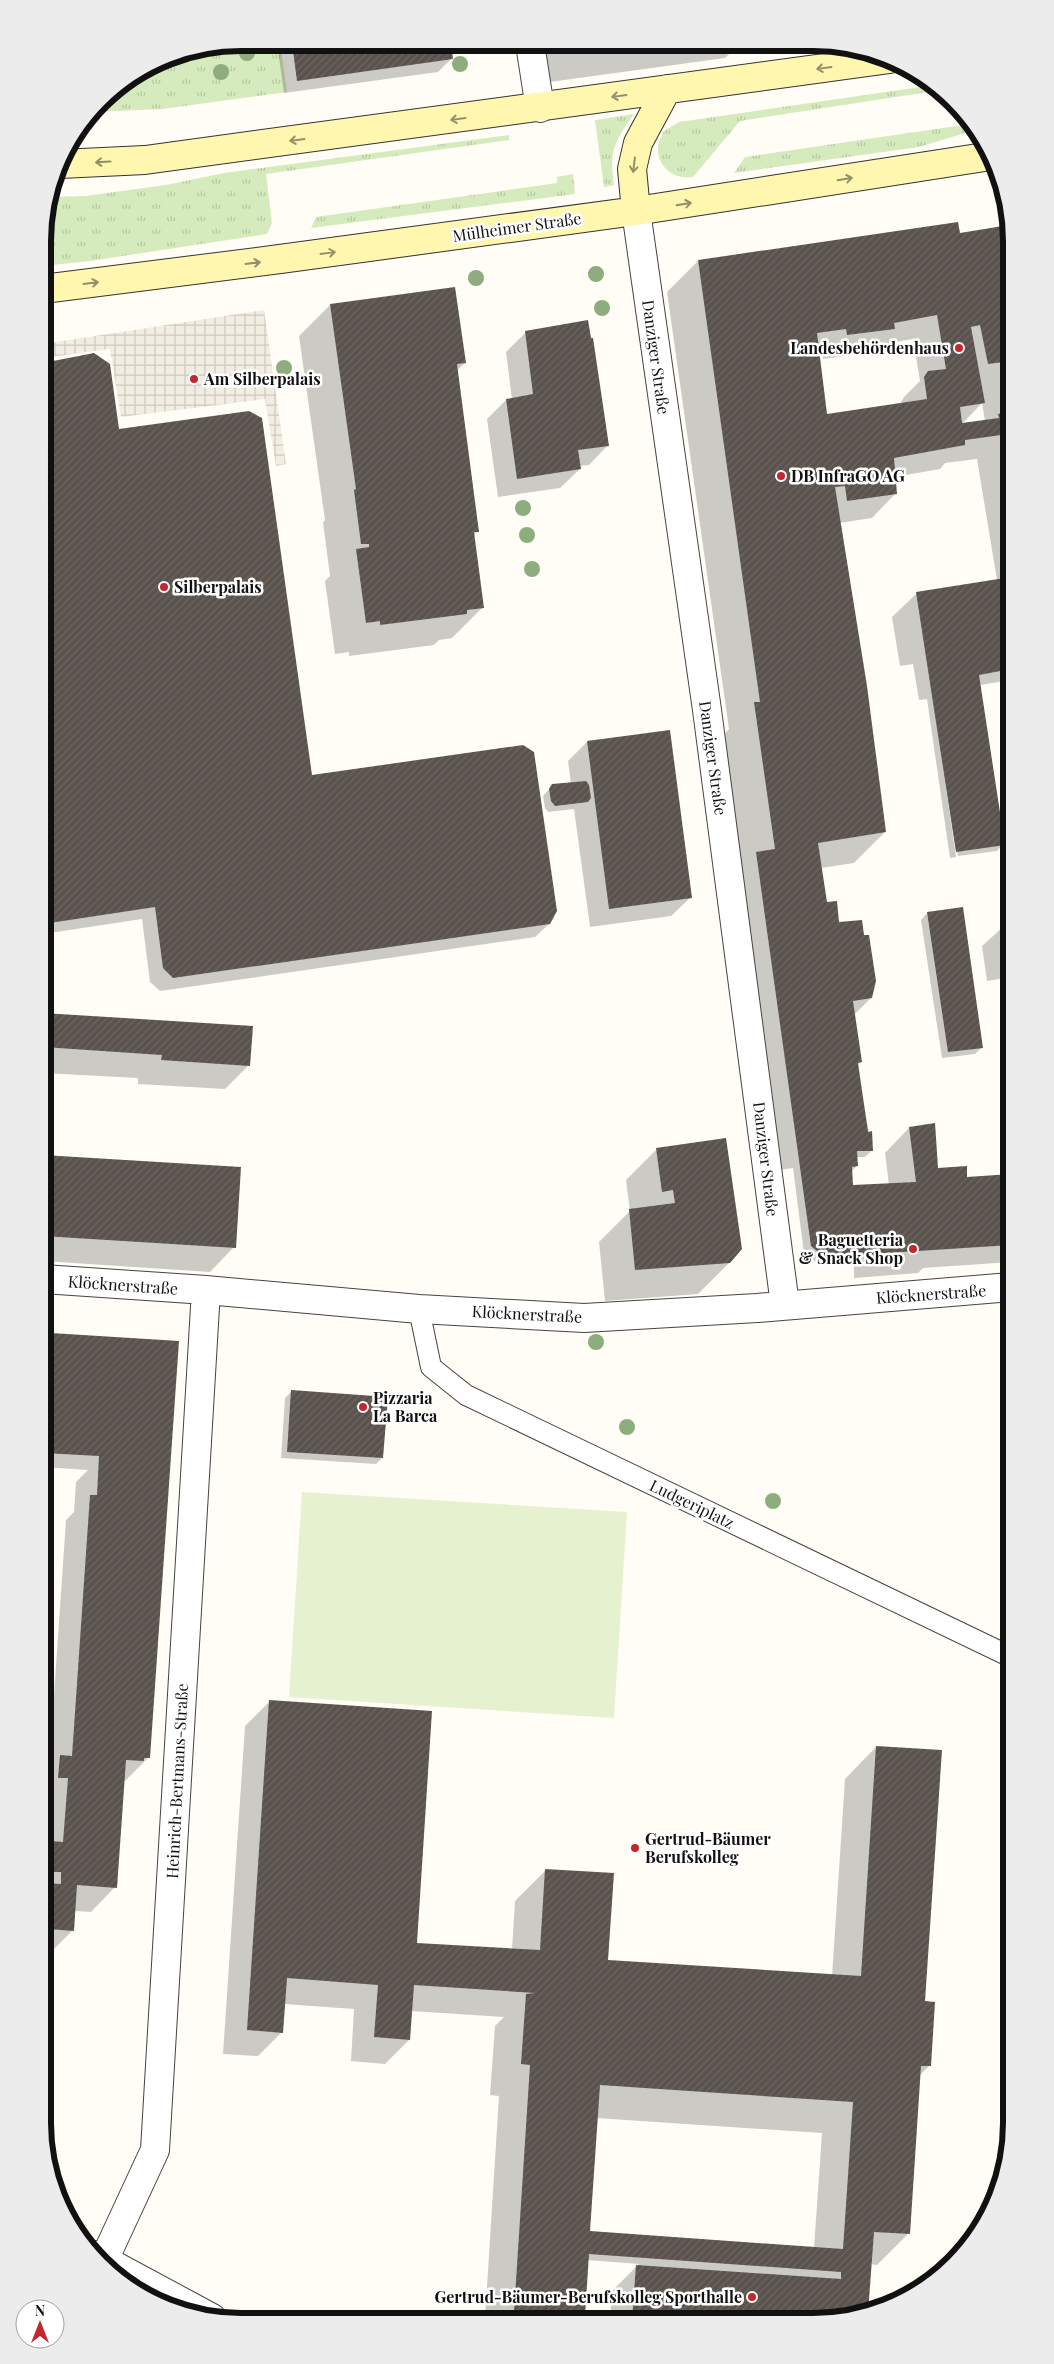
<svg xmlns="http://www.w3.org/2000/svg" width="1054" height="2364" viewBox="0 0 1054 2364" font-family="'Playfair Display',serif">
<defs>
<pattern id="grass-tufts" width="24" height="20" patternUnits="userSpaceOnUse" patternTransform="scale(1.25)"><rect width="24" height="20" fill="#d5ebbd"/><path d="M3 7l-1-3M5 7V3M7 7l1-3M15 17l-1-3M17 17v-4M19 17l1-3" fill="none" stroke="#b6c8a1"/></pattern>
<pattern id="plaza-grid" width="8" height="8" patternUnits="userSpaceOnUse" patternTransform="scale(1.25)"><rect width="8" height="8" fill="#f1ede2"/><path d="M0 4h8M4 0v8" fill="none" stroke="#cecac1"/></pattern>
<pattern id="building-hatch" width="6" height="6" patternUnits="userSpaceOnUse" patternTransform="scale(1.25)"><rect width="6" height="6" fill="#5a524d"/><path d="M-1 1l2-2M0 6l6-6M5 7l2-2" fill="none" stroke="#6d6662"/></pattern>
</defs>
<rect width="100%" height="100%" fill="#fffdf5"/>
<path fill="url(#grass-tufts)" d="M 242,43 L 280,43 L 287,92 L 162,109 L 95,112 L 110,92 L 166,58 Z
M 934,85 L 941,90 L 740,121 L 693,177 C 675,180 656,167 658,146 C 659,141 662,135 664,131 L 679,122 Z
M 634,114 C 614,142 609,151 614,185 L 604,187 L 595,120 Z
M 970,124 L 975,130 L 919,147 L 734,173 L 745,157 Z
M 509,135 L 509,140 L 266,174 L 272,223 L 267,234 L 90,261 L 43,266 L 43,228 L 51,197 L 85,196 L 166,185 L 224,173 Z
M 573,174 L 575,194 L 311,228 L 316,217 L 557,183 L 557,177 Z"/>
<path fill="#e6f2cf" d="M 302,1492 L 627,1512 L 614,1718 L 289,1697 Z"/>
<path fill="url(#plaza-grid)" d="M 264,310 L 286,464 L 276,466 L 265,399 L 121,417 L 110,349 L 43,358 L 43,344 Z"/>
<path fill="#0003" fill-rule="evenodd" d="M 277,43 L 449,44 L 452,58 L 438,72 L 284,93 Z
M 529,44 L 737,46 L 725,58 L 535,84 Z
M 1010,227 L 1012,242 L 1011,680 L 980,685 L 1003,844 L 997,851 L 958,856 L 935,698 L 933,698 L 956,857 L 950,858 L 927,699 L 919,700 L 913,664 L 900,666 L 892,617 L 917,593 L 997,580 L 977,459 L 945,463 L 940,469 L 894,477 L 896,493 L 872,518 L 839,523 L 885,832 L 854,863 L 821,868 L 826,903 L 838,921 L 871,998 L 854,1015 L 861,1062 L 857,1065 L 872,1150 L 865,1157 L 856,1157 L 857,1166 L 851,1172 L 852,1186 L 889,1185 L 885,1153 L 909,1128 L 937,1171 L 966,1178 L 1001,1176 L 1011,1166 L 1011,1262 L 923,1268 L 918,1273 L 854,1278 L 854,1261 L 817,1263 L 804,1253 L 793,1168 L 765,1172 L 737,872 L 742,867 L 723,735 L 729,729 L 667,292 L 698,261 L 959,234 ZM 913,339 L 920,381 L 904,397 L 900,404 L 825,418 L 818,354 L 822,353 L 823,359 L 869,353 L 877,345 ZM 982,403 L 985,421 L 961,425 Z
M 330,305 L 465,363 L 456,371 L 478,531 L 473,535 L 483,607 L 452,638 L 439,640 L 434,645 L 349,656 L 349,652 L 335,654 L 325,581 L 330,576 L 323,522 L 325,520 L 299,336 Z
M 525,333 L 608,445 L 589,465 L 579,466 L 580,469 L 560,488 L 498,497 L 487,419 L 506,400 L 512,399 L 506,352 Z
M 94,354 L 118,431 L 311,776 L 549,924 L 535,937 L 160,991 L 150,982 L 142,919 L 43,934 L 43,364 Z
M 587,742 L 691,897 L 671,916 L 590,927 L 574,809 L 548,812 L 545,808 L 543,796 L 553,785 L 571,784 L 568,761 Z
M 1011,890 L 1011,977 L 987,981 L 982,946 L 1004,926 L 1000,901 Z
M 927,913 L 982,1047 L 975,1054 L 942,1058 L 921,920 Z
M 43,1014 L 251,1028 L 249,1065 L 225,1089 L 138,1084 L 138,1078 L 43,1073 Z
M 657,1149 L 730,1262 L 698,1294 L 605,1301 L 599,1242 L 630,1211 L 626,1180 Z
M 43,1156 L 239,1168 L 234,1247 L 210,1272 L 43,1261 Z
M 52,1334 L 177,1342 L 149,1757 L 124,1782 L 115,1887 L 91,1912 L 74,1911 L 73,1930 L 54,1949 L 46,1949 L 45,1962 L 43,1965 L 43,1774 L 49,1768 L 66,1520 L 74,1512 L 76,1482 L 88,1470 L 43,1467 L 43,1343 Z
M 291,1392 L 382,1458 L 376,1464 L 281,1458 L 285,1398 Z
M 269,1702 L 416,1944 L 512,1950 L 515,1901 L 546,1870 L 607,1961 L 832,1976 L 845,1779 L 876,1747 L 924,2002 L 929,2066 L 919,2076 L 908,2234 L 877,2265 L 870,2264 L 867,2313 L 812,2322 L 610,2320 L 612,2291 L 639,2264 L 587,2260 L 584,2315 L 579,2320 L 485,2319 L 499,2096 L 490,2095 L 495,2026 L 504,2017 L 411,2011 L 409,2040 L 385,2064 L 351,2061 L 354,2009 L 284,2004 L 282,2032 L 258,2056 L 223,2054 L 245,1726 ZM 596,2118 L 822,2133 L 814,2248 L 589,2234 Z"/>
<path fill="url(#building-hatch)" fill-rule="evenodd" d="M 292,43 L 451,44 L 453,59 L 297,81 Z
M 564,44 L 618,45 L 618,46 L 566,53 Z
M 958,222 L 960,233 L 1009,225 L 1012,242 L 1011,404 L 1003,362 L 988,364 L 980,325 L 971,327 L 985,403 L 960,407 L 962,423 L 999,418 L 998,414 L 1011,411 L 1011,493 L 1001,435 L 965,440 L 965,445 L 894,458 L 897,494 L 847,501 L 845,486 L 835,487 L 867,686 L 886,832 L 818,843 L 827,902 L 837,901 L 839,922 L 862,920 L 864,935 L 869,935 L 876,981 L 872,998 L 853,1001 L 862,1062 L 858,1063 L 868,1132 L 872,1131 L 873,1151 L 857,1151 L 858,1166 L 852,1167 L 853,1185 L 916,1182 L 909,1127 L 935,1123 L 938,1168 L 967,1166 L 967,1177 L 1011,1174 L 1011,1245 L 824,1257 L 811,1246 L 756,852 L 775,849 L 754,702 L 760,702 L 698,260 ZM 937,315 L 946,369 L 928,371 L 924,377 L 927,399 L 827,414 L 817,333 L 846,329 L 847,335 L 895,329 L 894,323 Z
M 455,287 L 466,363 L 457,364 L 479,532 L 474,532 L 484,608 L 467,610 L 467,614 L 380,625 L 380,621 L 366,623 L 356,549 L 369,547 L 369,544 L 361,544 L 354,490 L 356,489 L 330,304 Z
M 588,320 L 591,338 L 593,338 L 609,446 L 578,450 L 581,469 L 517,479 L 506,399 L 533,394 L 525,331 Z
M 94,353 L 110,364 L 119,429 L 249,411 L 262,418 L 312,775 L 523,745 L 534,752 L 557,911 L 550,924 L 173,978 L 163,968 L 155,907 L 43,924 L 43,363 Z
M 1011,577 L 1011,669 L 979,675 L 1005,845 L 956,852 L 916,592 Z
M 670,730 L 692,898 L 609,909 L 587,741 Z
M 586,781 L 589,785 L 591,798 L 588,802 L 555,806 L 551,801 L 549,789 L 552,784 Z
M 963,907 L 983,1048 L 948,1052 L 927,912 Z
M 1011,924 L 1011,961 L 1006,962 L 1001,926 Z
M 43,1013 L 253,1026 L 250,1066 L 161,1060 L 162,1055 L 43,1047 Z
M 726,1138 L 742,1249 L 730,1263 L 635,1270 L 629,1209 L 675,1203 L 673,1190 L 662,1192 L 656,1148 Z
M 43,1155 L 241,1167 L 236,1248 L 43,1236 Z
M 51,1333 L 179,1341 L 150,1758 L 144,1758 L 144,1761 L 126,1760 L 117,1888 L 77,1885 L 74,1931 L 48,1929 L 46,1963 L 43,1963 L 43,1883 L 61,1884 L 61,1872 L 48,1872 L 51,1841 L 63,1842 L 68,1778 L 58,1778 L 60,1755 L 72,1756 L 90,1495 L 97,1495 L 99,1456 L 43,1453 L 43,1414 L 45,1414 Z
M 291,1390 L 388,1397 L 383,1458 L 287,1452 Z
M 269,1700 L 432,1711 L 417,1943 L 540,1950 L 545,1869 L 614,1873 L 608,1960 L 861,1976 L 876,1746 L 942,1750 L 925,2001 L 935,2002 L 931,2066 L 921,2066 L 910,2234 L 874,2232 L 868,2313 L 812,2322 L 632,2320 L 636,2265 L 841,2279 L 841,2272 L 589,2254 L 585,2316 L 514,2312 L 530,2065 L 521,2064 L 526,1994 L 535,1993 L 414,1985 L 410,2040 L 374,2037 L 378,1985 L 287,1978 L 283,2033 L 247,2030 ZM 600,2085 L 853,2102 L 843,2249 L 590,2231 Z"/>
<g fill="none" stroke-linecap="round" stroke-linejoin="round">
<defs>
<path id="service" d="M 419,1309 L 431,1367 L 466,1395 L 1011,1657"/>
<path id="minor" d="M 530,44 L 540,108
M 636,211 L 707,710 L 785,1305
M 43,1279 L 206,1290 L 419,1309 L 584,1318 L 757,1308 L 1011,1287
M 104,2260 L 155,2150 L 206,1290"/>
<path id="tertiary" d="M 95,2255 L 212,2318"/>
<path id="secondary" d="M 60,164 L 145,160 L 890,59
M 636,211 L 632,169 L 638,143 L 667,89
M 43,289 L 280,259 L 636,211 L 991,156"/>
</defs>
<use href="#service" stroke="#444" stroke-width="22"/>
<use href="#minor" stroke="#444" stroke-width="30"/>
<use href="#tertiary" stroke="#444" stroke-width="30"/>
<use href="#secondary" stroke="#333" stroke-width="30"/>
<use href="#service" stroke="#fff" stroke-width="20"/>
<use href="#minor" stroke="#fff" stroke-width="28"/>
<use href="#tertiary" stroke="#fff" stroke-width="28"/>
<use href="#secondary" stroke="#fff6b0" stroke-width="28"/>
</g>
<g fill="#8dad7f">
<circle cx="247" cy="53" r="8"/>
<circle cx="460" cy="64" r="8"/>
<circle cx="221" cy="72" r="8"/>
<circle cx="596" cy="274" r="8"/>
<circle cx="476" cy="278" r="8"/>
<circle cx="602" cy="308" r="8"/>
<circle cx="284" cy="368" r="8"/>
<circle cx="523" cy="508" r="8"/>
<circle cx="527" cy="535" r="8"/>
<circle cx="532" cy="569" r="8"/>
<circle cx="596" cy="1342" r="8"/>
<circle cx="627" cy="1427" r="8"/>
<circle cx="773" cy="1501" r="8"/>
</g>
<defs><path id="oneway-shaft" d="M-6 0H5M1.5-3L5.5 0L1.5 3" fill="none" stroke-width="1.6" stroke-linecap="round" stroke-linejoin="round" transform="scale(1.25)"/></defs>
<g stroke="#948f68">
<use href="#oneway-shaft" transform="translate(824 68) rotate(172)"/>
<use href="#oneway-shaft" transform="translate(619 96) rotate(172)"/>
<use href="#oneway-shaft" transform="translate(458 119) rotate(172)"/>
<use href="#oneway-shaft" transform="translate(297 140) rotate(172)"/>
<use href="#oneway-shaft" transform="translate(103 162) rotate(177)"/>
<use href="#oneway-shaft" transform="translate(634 165) rotate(97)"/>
<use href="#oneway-shaft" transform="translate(845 179) rotate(-9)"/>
<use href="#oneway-shaft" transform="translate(684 204) rotate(-9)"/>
<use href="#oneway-shaft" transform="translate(328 253) rotate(-8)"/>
<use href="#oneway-shaft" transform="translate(253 263) rotate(-7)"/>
<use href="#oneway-shaft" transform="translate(91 283) rotate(-7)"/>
</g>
<g fill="#c4262e" stroke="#fff" stroke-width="2">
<circle cx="959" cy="348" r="5"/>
<circle cx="194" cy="379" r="5"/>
<circle cx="781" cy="476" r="5"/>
<circle cx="164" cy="587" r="5"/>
<circle cx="913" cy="1249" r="5"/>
<circle cx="363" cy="1407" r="5"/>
<circle cx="635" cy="1848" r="5"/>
<circle cx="752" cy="2297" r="5"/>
</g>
<g text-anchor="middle" stroke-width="5" stroke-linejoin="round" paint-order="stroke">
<g font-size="16" fill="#111" stroke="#fff">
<text transform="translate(517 227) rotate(-8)" y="6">Mülheimer Straße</text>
<text transform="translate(656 357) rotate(82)" y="6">Danziger Straße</text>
<text transform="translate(713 758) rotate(82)" y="6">Danziger Straße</text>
<text transform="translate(766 1159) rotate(83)" y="6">Danziger Straße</text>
<text transform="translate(123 1285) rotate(4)" y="6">Klöcknerstraße</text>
<text transform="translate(931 1294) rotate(-4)" y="6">Klöcknerstraße</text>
<text transform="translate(527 1314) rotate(3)" y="6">Klöcknerstraße</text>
<text transform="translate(692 1504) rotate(26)" y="6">Ludgeriplatz</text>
<text transform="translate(177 1781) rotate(-87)" y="6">Heinrich-Bertmans-Straße</text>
</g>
<g font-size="16" font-weight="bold" fill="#111" stroke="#fff" text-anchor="start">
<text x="949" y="354" text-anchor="end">Landesbehördenhaus</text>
<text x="204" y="385">Am Silberpalais</text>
<text x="791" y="482">DB InfraGO AG</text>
<text x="174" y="593">Silberpalais</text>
<text x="903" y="1246" text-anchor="end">Baguetteria<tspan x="903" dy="18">&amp; Snack Shop</tspan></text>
<text x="373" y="1404">Pizzaria<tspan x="373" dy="18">La Barca</tspan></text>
<text x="645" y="1845">Gertrud-Bäumer<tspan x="645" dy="18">Berufskolleg</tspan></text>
<text x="742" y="2303" text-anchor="end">Gertrud-Bäumer-Berufskolleg Sporthalle</text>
</g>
</g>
<path d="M0 0H1054V2364H0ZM241 51H813A190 190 0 0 1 1003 241V2123A190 190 0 0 1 813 2313H241A190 190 0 0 1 51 2123V241A190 190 0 0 1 241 51Z" fill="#ececec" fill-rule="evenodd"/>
<path fill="none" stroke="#111" stroke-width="6" d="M241 51H813A190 190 0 0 1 1003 241V2123A190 190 0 0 1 813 2313H241A190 190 0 0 1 51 2123V241A190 190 0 0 1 241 51Z"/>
<g transform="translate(40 2324)"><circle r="24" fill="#ffffff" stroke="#a0a0a0"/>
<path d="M0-4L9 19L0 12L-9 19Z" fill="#c4262e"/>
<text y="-8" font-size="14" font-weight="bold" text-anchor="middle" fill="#111111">N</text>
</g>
</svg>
